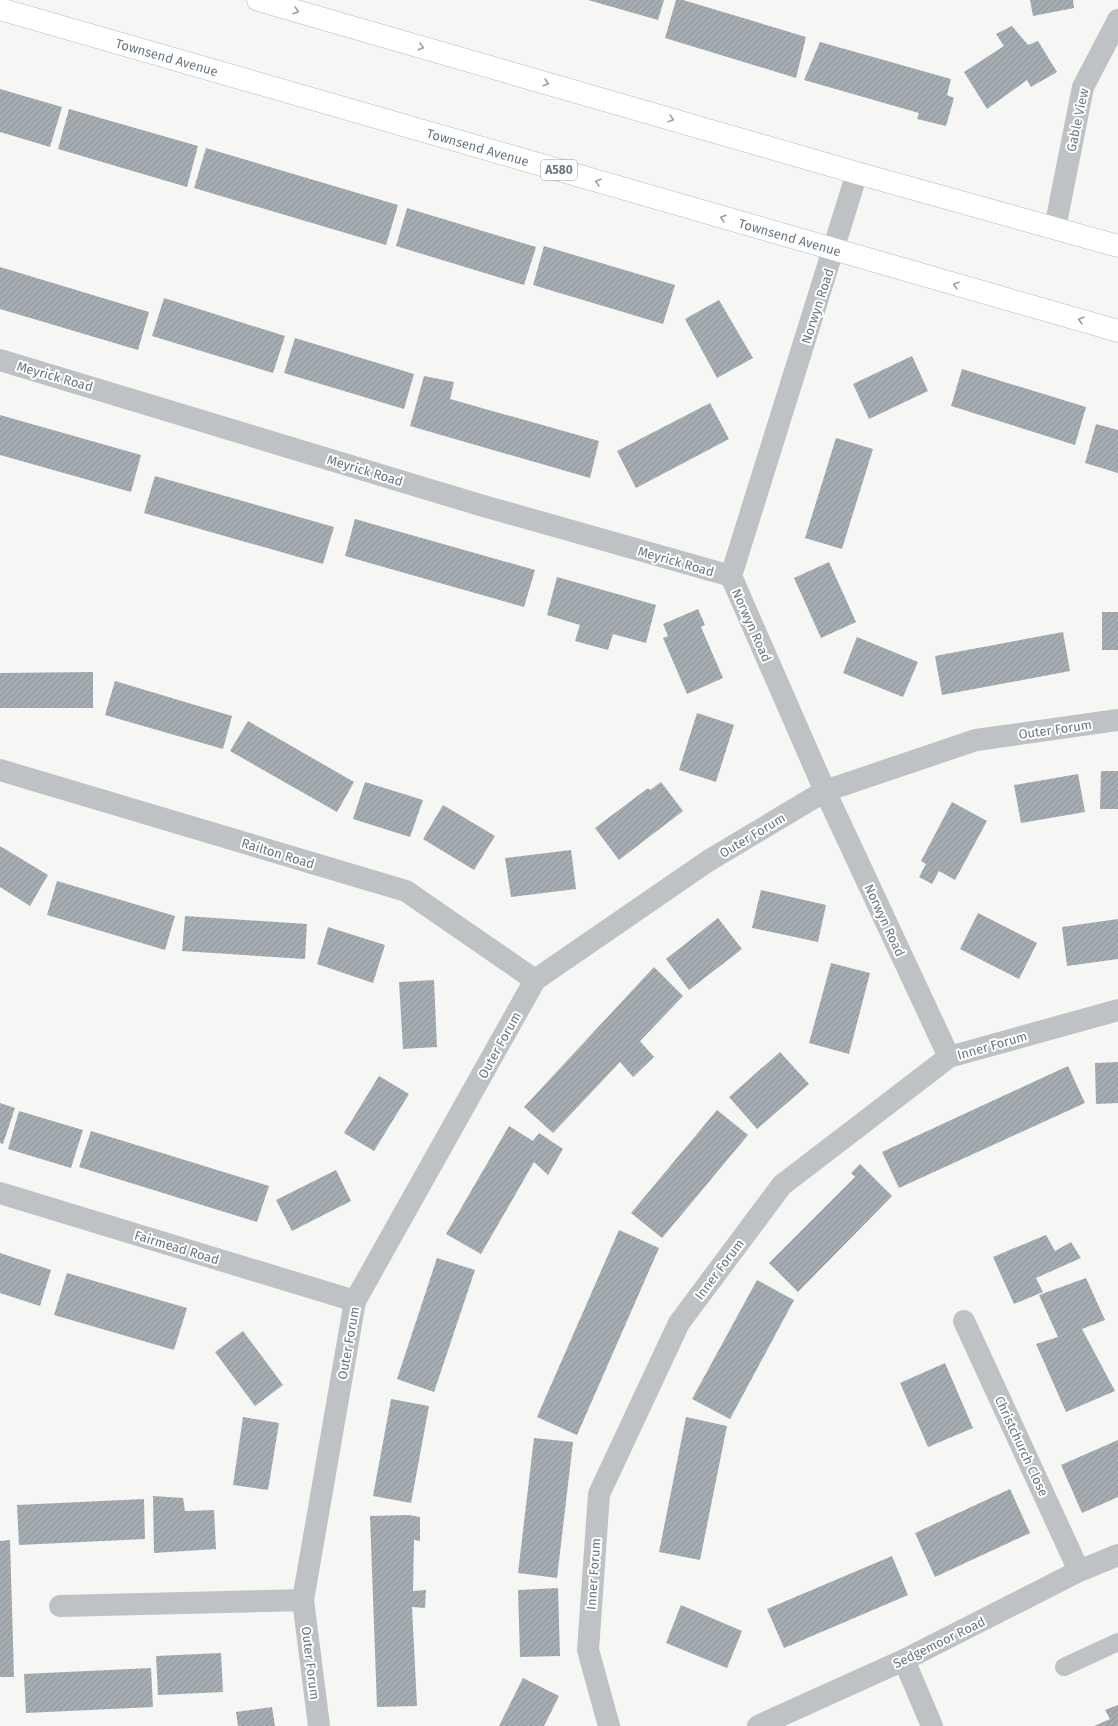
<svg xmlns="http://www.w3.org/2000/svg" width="1118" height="1726" viewBox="0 0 1118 1726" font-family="'Fira Sans',sans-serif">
<defs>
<pattern id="building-hatch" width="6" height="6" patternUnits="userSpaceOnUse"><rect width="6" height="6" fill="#a6adb2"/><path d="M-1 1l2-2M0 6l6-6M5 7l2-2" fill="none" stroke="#8b9296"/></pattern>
</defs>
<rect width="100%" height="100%" fill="#f6f6f4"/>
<path fill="url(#building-hatch)" d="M 588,0 L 664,0 L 658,20 Z
M 676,0 L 683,0 L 806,37 L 796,78 L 665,38 Z
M 1030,0 L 1073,0 L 1074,8 L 1033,16 Z
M 1012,26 L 1028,45 L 1038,41 L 1057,72 L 1031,87 L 1027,80 L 987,109 L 964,72 L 1004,46 L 996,34 Z
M 820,42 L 951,79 L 947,95 L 954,98 L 946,126 L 917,119 L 919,113 L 804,80 Z
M 0,89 L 62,107 L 50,147 L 0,132 Z
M 69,109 L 198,146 L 187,187 L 58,149 Z
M 206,148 L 398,205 L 386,245 L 194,188 Z
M 407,208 L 536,247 L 524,285 L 396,246 Z
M 544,246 L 675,285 L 663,324 L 533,285 Z
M 0,267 L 149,312 L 138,350 L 0,309 Z
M 164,298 L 285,336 L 273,373 L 152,336 Z
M 719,300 L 753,358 L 717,378 L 685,319 Z
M 295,338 L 414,374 L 404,409 L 284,373 Z
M 912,356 L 928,391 L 869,419 L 853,384 Z
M 962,369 L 1086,407 L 1075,445 L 951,406 Z
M 424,376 L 454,382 L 450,399 L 599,441 L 590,478 L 410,426 Z
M 710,403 L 729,439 L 636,488 L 617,451 Z
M 0,415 L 141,455 L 131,492 L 0,455 Z
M 1096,424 L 1118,430 L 1118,473 L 1085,463 Z
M 836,438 L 873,449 L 842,549 L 805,538 Z
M 155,476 L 334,527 L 323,564 L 144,513 Z
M 355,519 L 535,570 L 524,607 L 345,556 Z
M 829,562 L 856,622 L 821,638 L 794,578 Z
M 557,577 L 656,605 L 646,643 L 613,634 L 608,650 L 575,641 L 580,625 L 547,615 Z
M 698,609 L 705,625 L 701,627 L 723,678 L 687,694 L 663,638 L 668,636 L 663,624 Z
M 1102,612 L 1118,612 L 1118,650 L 1102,650 Z
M 1063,632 L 1070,671 L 942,695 L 935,656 Z
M 857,637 L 918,662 L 903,697 L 843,673 Z
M 93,672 L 93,708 L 0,708 L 0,673 Z
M 115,681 L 232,716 L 223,749 L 105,715 Z
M 697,713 L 734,725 L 716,782 L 679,770 Z
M 248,721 L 354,782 L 337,812 L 230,751 Z
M 1101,771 L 1118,771 L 1118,809 L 1100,809 Z
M 1078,774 L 1085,812 L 1021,823 L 1014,785 Z
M 365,782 L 423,800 L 410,837 L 353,819 Z
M 661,782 L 683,811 L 619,860 L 595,828 L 648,788 L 650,790 Z
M 952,802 L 987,821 L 955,880 L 939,871 L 932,884 L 919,877 L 926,864 L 921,861 Z
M 443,805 L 495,836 L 474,870 L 423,839 Z
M 0,846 L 48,875 L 30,906 L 0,887 Z
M 571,850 L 576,889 L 511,897 L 505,858 Z
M 57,881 L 175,916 L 165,950 L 47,915 Z
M 761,890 L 826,905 L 818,942 L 752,928 Z
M 978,913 L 1037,943 L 1019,979 L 960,949 Z
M 185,916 L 307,924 L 305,959 L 182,951 Z
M 718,918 L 742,949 L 689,990 L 666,959 Z
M 1118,919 L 1118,959 L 1067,966 L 1062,927 Z
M 328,927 L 385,945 L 373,983 L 317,964 Z
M 831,963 L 870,973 L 849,1054 L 809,1043 Z
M 654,967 L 683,996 L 640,1041 L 654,1057 L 633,1077 L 620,1062 L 553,1133 L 524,1107 Z
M 434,980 L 437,1047 L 403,1049 L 399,982 Z
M 780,1052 L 809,1084 L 757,1129 L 729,1097 Z
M 1118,1062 L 1118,1103 L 1096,1104 L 1095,1063 Z
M 1068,1066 L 1085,1103 L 899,1188 L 882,1152 Z
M 379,1076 L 409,1094 L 374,1151 L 344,1133 Z
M 0,1103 L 15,1108 L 3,1144 L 0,1143 Z
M 717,1110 L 748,1135 L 662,1238 L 631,1213 Z
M 19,1111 L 83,1130 L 71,1168 L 8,1149 Z
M 509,1126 L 533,1141 L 539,1133 L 563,1149 L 548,1175 L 534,1162 L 481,1254 L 446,1234 Z
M 91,1131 L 269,1186 L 257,1222 L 79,1167 Z
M 860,1164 L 892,1196 L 798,1292 L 769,1263 L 855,1177 L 851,1173 Z
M 336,1170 L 351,1201 L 292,1231 L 276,1200 Z
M 619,1230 L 659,1248 L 577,1435 L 537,1417 Z
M 1046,1235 L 1055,1251 L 1071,1242 L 1081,1258 L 1036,1278 L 1043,1292 L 1014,1304 L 993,1257 Z
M 0,1253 L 51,1270 L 40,1306 L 0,1293 Z
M 437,1258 L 475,1270 L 434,1392 L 397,1379 Z
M 67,1273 L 187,1308 L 174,1350 L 54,1315 Z
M 1086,1278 L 1105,1320 L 1082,1329 L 1115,1391 L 1066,1412 L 1036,1344 L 1058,1337 L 1039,1295 Z
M 757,1280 L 794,1300 L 730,1419 L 692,1399 Z
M 243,1331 L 283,1385 L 255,1406 L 215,1352 Z
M 945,1363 L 973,1428 L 928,1447 L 900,1383 Z
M 391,1399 L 429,1406 L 411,1503 L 373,1496 Z
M 243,1417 L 279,1423 L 268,1490 L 233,1485 Z
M 686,1417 L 727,1426 L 700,1560 L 659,1552 Z
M 534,1438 L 573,1442 L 557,1578 L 518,1573 Z
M 1118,1440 L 1118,1497 L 1082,1513 L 1061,1465 Z
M 1010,1489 L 1030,1533 L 935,1577 L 915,1533 Z
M 153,1496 L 183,1498 L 185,1511 L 214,1510 L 216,1549 L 154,1553 Z
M 144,1499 L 145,1539 L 19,1545 L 17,1505 Z
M 409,1515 L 420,1517 L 420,1541 L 414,1540 L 413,1591 L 426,1590 L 425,1608 L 412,1607 L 417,1706 L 377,1707 L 370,1516 Z
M 10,1540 L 14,1677 L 0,1677 L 0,1541 Z
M 892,1556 L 908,1595 L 784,1648 L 767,1609 Z
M 558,1588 L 560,1656 L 520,1657 L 518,1590 Z
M 681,1605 L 742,1631 L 727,1668 L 666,1643 Z
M 221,1653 L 223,1692 L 158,1695 L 156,1656 Z
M 151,1668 L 153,1707 L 26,1713 L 24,1674 Z
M 523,1678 L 559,1696 L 544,1726 L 499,1726 Z
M 1118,1705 L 1118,1726 L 1094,1726 L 1110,1719 L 1105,1710 Z
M 272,1707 L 275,1726 L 238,1726 L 236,1712 Z"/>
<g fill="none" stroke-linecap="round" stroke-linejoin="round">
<defs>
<path id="primary" d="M 258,0 L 857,173 L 1118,246
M 0,9 L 1118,331"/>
</defs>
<use href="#primary" stroke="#b2b6b9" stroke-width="23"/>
<path stroke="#bec2c5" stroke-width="18" d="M 1064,1667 L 1118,1642"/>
<path stroke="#bec2c5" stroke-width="22" d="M 857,173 L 731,576 L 825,791 L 949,1057
M 1055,228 L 1083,87 L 1118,20
M 0,360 L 480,505 L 731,576
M 0,770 L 406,891 L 535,980
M 0,1193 L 355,1301
M 964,1321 L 1079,1571
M 60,1606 L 303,1600
M 904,1660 L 932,1726
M 319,1726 L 303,1600 L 355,1301 L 535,980 L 708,861 L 825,791 L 976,740 L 1118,720
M 609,1726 L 588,1650 L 599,1494 L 679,1323 L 782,1185 L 949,1057 L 1118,1010
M 758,1726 L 904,1660 L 1079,1571 L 1118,1555"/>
<use href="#primary" stroke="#fff" stroke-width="22"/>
</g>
<defs><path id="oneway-chevron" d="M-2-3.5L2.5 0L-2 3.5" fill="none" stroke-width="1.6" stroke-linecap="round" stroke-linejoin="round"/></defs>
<g stroke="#96a0a7">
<use href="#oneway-chevron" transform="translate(296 11) rotate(16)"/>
<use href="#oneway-chevron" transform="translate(421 47) rotate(16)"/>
<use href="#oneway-chevron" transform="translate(546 83) rotate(16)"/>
<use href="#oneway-chevron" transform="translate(671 119) rotate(16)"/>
<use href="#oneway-chevron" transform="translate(598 182) rotate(-164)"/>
<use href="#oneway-chevron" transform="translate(723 218) rotate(-164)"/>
<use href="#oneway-chevron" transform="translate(956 285) rotate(-164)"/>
<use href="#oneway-chevron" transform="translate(1081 320) rotate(-164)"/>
</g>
<g text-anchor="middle" stroke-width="4" stroke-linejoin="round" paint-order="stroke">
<rect fill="#fff" stroke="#96a0a7" stroke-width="1" x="541" y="160" width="36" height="20" rx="3"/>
<g font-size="12" font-weight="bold" fill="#697781">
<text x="559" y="174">A580</text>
</g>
<g font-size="13" fill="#697781" stroke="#fff">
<text transform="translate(167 57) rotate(16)" y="5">Townsend Avenue</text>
<text transform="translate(1077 120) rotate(-78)" y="5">Gable View</text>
<text transform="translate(478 147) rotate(16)" y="5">Townsend Avenue</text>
<text transform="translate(790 237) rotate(16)" y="5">Townsend Avenue</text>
<text transform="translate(817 306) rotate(-72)" y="5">Norwyn Road</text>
<text transform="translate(55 376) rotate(16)" y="5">Meyrick Road</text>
<text transform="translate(365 470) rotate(17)" y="5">Meyrick Road</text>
<text transform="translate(676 561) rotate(16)" y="5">Meyrick Road</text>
<text transform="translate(752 625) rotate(66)" y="5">Norwyn Road</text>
<text transform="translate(1055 729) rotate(-8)" y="5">Outer Forum</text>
<text transform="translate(752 835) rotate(-31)" y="5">Outer Forum</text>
<text transform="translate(278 853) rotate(17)" y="5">Railton Road</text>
<text transform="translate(885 920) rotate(65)" y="5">Norwyn Road</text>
<text transform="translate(499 1045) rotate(-61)" y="5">Outer Forum</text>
<text transform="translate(992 1045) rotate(-16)" y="5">Inner Forum</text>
<text transform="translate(177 1247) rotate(17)" y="5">Fairmead Road</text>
<text transform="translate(719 1269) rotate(-53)" y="5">Inner Forum</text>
<text transform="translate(348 1343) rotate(-80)" y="5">Outer Forum</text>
<text transform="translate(1022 1446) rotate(65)" y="5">Christchurch Close</text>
<text transform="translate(593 1574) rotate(-86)" y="5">Inner Forum</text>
<text transform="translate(939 1642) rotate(-26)" y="5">Sedgemoor Road</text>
<text transform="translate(311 1663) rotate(83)" y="5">Outer Forum</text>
</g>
</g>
</svg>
